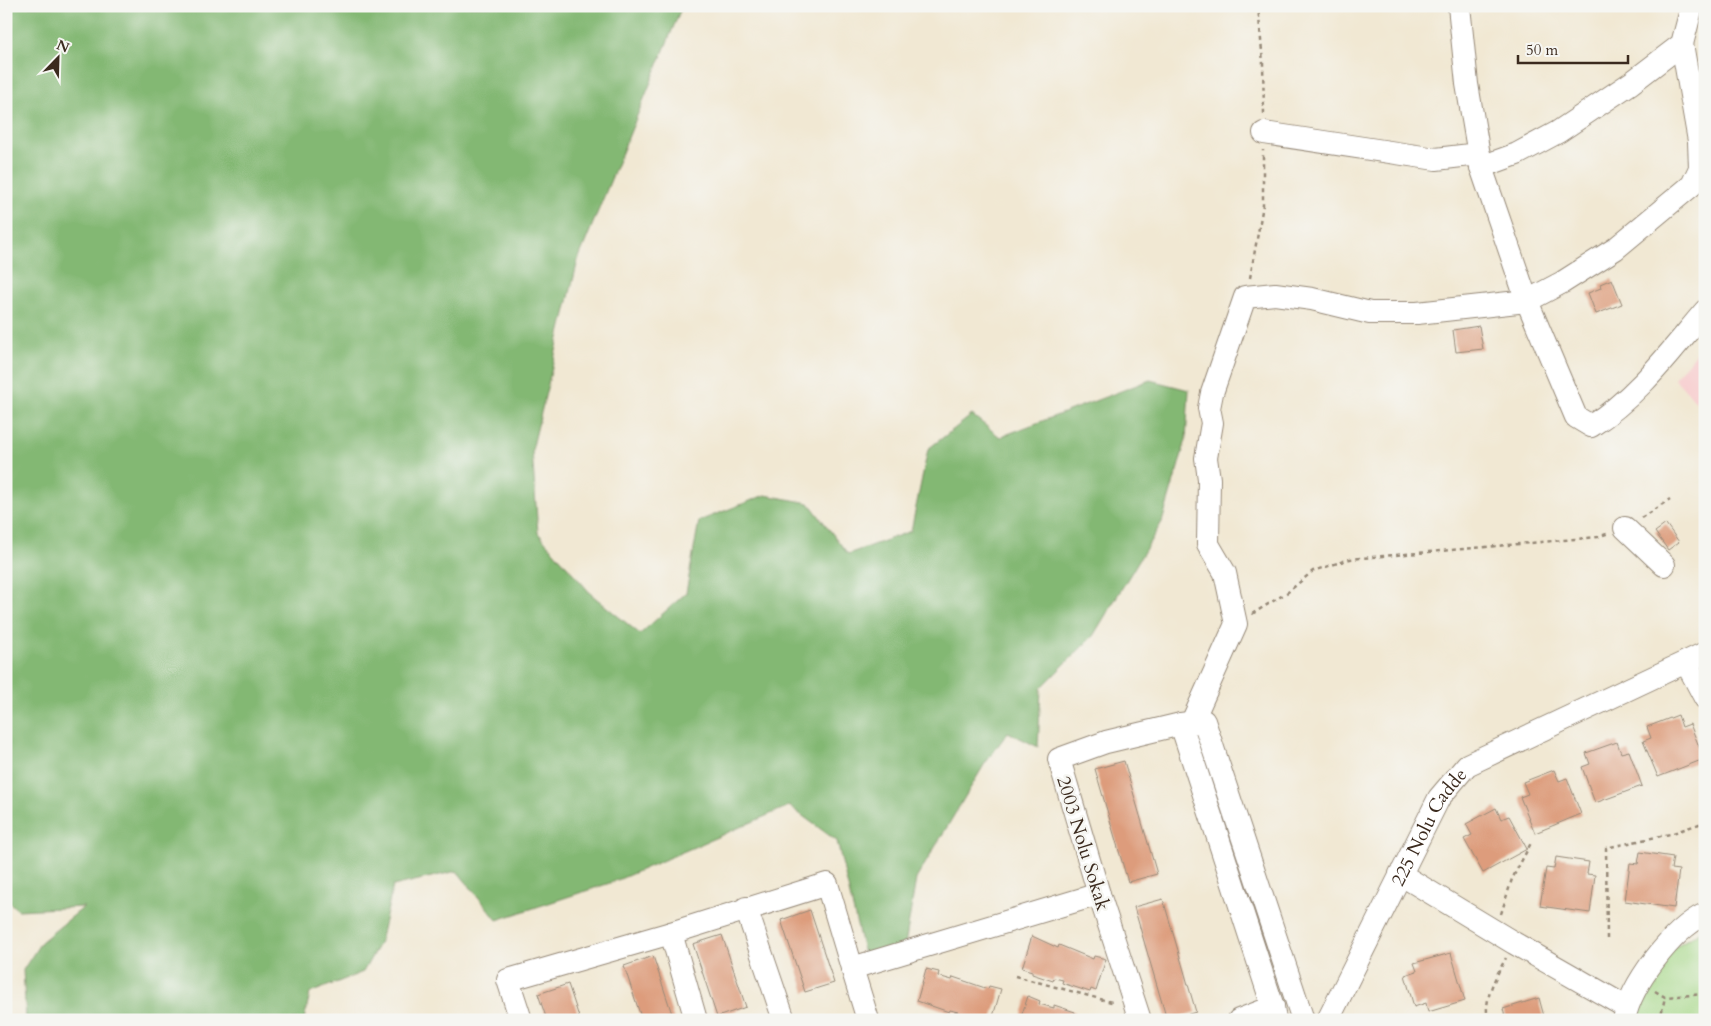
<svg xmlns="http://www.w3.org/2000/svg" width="1711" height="1026" viewBox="0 0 1711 1026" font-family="Cardo,serif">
<rect width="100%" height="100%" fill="#f6f6f2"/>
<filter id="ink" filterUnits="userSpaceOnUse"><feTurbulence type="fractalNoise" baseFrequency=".02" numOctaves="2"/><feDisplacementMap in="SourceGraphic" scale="10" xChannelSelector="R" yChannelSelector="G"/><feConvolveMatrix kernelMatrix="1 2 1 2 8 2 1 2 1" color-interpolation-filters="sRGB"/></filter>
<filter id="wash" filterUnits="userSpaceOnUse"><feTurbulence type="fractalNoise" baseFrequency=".0096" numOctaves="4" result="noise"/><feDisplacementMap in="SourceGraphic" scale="20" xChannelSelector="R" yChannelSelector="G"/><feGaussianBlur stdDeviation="1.12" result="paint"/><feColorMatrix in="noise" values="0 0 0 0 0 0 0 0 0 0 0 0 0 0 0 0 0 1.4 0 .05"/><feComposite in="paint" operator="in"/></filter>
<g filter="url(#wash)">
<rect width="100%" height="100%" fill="#f1e8d3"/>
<path fill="#f7cfd0" d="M 1705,344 L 1705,411 L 1674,378 Z"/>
<path fill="#a4d786" stroke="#708052" d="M 1705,929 L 1705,1020 L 1636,1020 L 1639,1009 L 1669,950 Z"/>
<path fill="#83b873" stroke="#5f7148" d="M 6,6 L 682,6 L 578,260 L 532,450 L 538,533 L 592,595 L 640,634 L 686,593 L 699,521 L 765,495 L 809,503 L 848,554 L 911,531 L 928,449 L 972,415 L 1000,437 L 1150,380 L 1189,390 L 1186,440 L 1162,522 L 1093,636 L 1041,688 L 1038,747 L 1008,732 L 984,765 L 916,879 L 905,945 L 865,959 L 837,841 L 789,806 L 613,882 L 497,920 L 457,871 L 393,886 L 380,942 L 363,972 L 310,993 L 304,1020 L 26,1020 L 23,970 L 41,942 L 84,907 L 18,910 L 6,900 Z"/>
<g id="blocks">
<path fill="#dd9c7b" d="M 1612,279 L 1622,304 L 1596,314 L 1588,293 L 1601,288 L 1600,284 Z
M 1479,326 L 1483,349 L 1456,352 L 1453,330 Z
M 1666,524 L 1679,542 L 1668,550 L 1655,532 Z
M 1678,715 L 1682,727 L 1690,724 L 1704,759 L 1658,777 L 1643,741 L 1651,738 L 1647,727 Z
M 1617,742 L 1621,753 L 1629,751 L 1642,786 L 1595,803 L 1582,767 L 1590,764 L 1586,753 Z
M 1124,761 L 1157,874 L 1128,882 L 1095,769 Z
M 1554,770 L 1559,781 L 1567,778 L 1581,814 L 1535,833 L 1520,797 L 1528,794 L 1523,782 Z
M 1496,808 L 1501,819 L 1509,816 L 1527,849 L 1483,873 L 1464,839 L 1472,835 L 1466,824 Z
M 1705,847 L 1705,859 L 1700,848 Z
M 1640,852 L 1673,857 L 1671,869 L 1679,870 L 1674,908 L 1625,901 L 1630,863 L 1638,864 Z
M 1556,857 L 1589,862 L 1587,874 L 1595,875 L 1590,913 L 1540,906 L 1546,868 L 1554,869 Z
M 1163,899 L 1196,1012 L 1169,1020 L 1167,1020 L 1134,907 Z
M 810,910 L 834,983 L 805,992 L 781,920 Z
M 722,935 L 746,1007 L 717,1017 L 693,944 Z
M 1032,936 L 1058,948 L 1059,945 L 1093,959 L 1094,956 L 1106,959 L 1096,991 L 1091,989 L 1090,992 L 1062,983 L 1063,980 L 1054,978 L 1053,981 L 1032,974 L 1032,971 L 1022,968 Z
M 1451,953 L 1465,1001 L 1428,1012 L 1426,1003 L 1414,1007 L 1405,975 L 1417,971 L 1414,963 Z
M 653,956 L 674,1020 L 642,1020 L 624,966 Z
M 926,969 L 939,972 L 938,976 L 952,980 L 953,977 L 988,989 L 989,986 L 1001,989 L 992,1020 L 976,1020 L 958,1015 L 958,1012 L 950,1010 L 949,1012 L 917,1001 Z
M 568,984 L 580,1020 L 547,1020 L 538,994 Z
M 1028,996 L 1040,1001 L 1039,1004 L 1054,1008 L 1054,1005 L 1075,1012 L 1074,1015 L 1088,1020 L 1020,1020 Z
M 1539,998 L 1545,1020 L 1497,1020 L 1505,1017 L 1503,1009 Z"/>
</g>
</g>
<g filter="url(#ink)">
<use href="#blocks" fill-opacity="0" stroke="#968978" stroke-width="1"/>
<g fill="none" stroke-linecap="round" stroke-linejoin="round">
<defs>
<g id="minor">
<path d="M 1459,6 L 1467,84 L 1481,167 L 1527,301 L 1576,417 L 1591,426 C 1637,397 1670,352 1705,311"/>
<path d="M 1264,133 L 1436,159 L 1479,154"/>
<path d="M 1481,167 L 1517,154 L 1558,132 L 1631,83 L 1682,44 L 1692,6"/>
<path d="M 1625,528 L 1664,565"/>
<path d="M 1686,662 L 1705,698"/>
<path d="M 1192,722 L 1236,624 L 1225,573 L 1208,544 L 1209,479 L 1206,458 L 1212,423 L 1209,408 L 1212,393 L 1245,297 L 1275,294 L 1312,299 L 1370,313 L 1417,313 L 1527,301 L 1563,282 L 1615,249 L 1692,185 L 1700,168 L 1699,141 L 1682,44"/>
<path d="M 1400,874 L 1514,943 L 1626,1007"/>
<path d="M 746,908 L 784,1020"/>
<path d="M 671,933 L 696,1020"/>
<path d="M 521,1020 L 508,980 L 671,933 L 827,884 L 852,968"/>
<path d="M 868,1020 L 852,968 L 1099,894"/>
<path d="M 1140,1020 L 1099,894 L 1059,759 L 1106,742 L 1181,724"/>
<path d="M 1239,1020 L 1273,1007"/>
<path d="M 1275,1020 L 1273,1007 L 1181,724 L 1204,721 L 1303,1020"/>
<path id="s1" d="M 1328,1020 L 1439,798 L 1467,765 L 1705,653"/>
<path d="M 1624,1020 C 1631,984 1672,930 1705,914"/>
</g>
</defs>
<use href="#minor" stroke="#968978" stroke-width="24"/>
<path stroke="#968978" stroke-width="2.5" stroke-dasharray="4 4" stroke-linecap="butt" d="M 1258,6 L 1263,63 L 1264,114
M 1250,278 L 1263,205 L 1263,150
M 1641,518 L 1670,499
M 1252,614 L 1288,592 L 1313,571 L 1350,559 L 1598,537 L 1609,533
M 1501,914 L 1512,879 L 1531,843
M 1607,939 L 1606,848 L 1670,834 L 1705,822
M 1015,976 L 1115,1003
M 1655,991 L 1665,997 L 1705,994
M 955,1018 L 964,1020
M 1488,1020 C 1483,999 1496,976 1506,958
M 1660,1020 L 1665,997
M 1699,1020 L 1705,1002"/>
<use href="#minor" stroke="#fff" stroke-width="22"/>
</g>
</g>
<g text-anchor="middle" stroke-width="5" stroke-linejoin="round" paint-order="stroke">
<g font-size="19" fill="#3b2a1e" stroke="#f6f6f2">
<text dy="7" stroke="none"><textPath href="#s1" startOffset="218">225 Nolu Cadde</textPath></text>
<text transform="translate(1084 843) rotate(73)" y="7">2003 Nolu Sokak</text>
</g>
</g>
<rect width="1711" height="1026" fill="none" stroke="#f6f6f2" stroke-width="25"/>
<g transform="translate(58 58) rotate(23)" stroke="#f6f6f2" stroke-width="4" paint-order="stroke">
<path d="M0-4L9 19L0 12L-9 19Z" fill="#3b2a1e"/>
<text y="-8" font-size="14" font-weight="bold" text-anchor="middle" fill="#3b2a1e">N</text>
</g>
<path d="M1518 55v8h110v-8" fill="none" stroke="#3b2a1e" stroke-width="2.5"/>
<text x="1526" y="55" font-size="15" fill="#3b2a1e" stroke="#f6f6f2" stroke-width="4" paint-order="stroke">50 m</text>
</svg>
